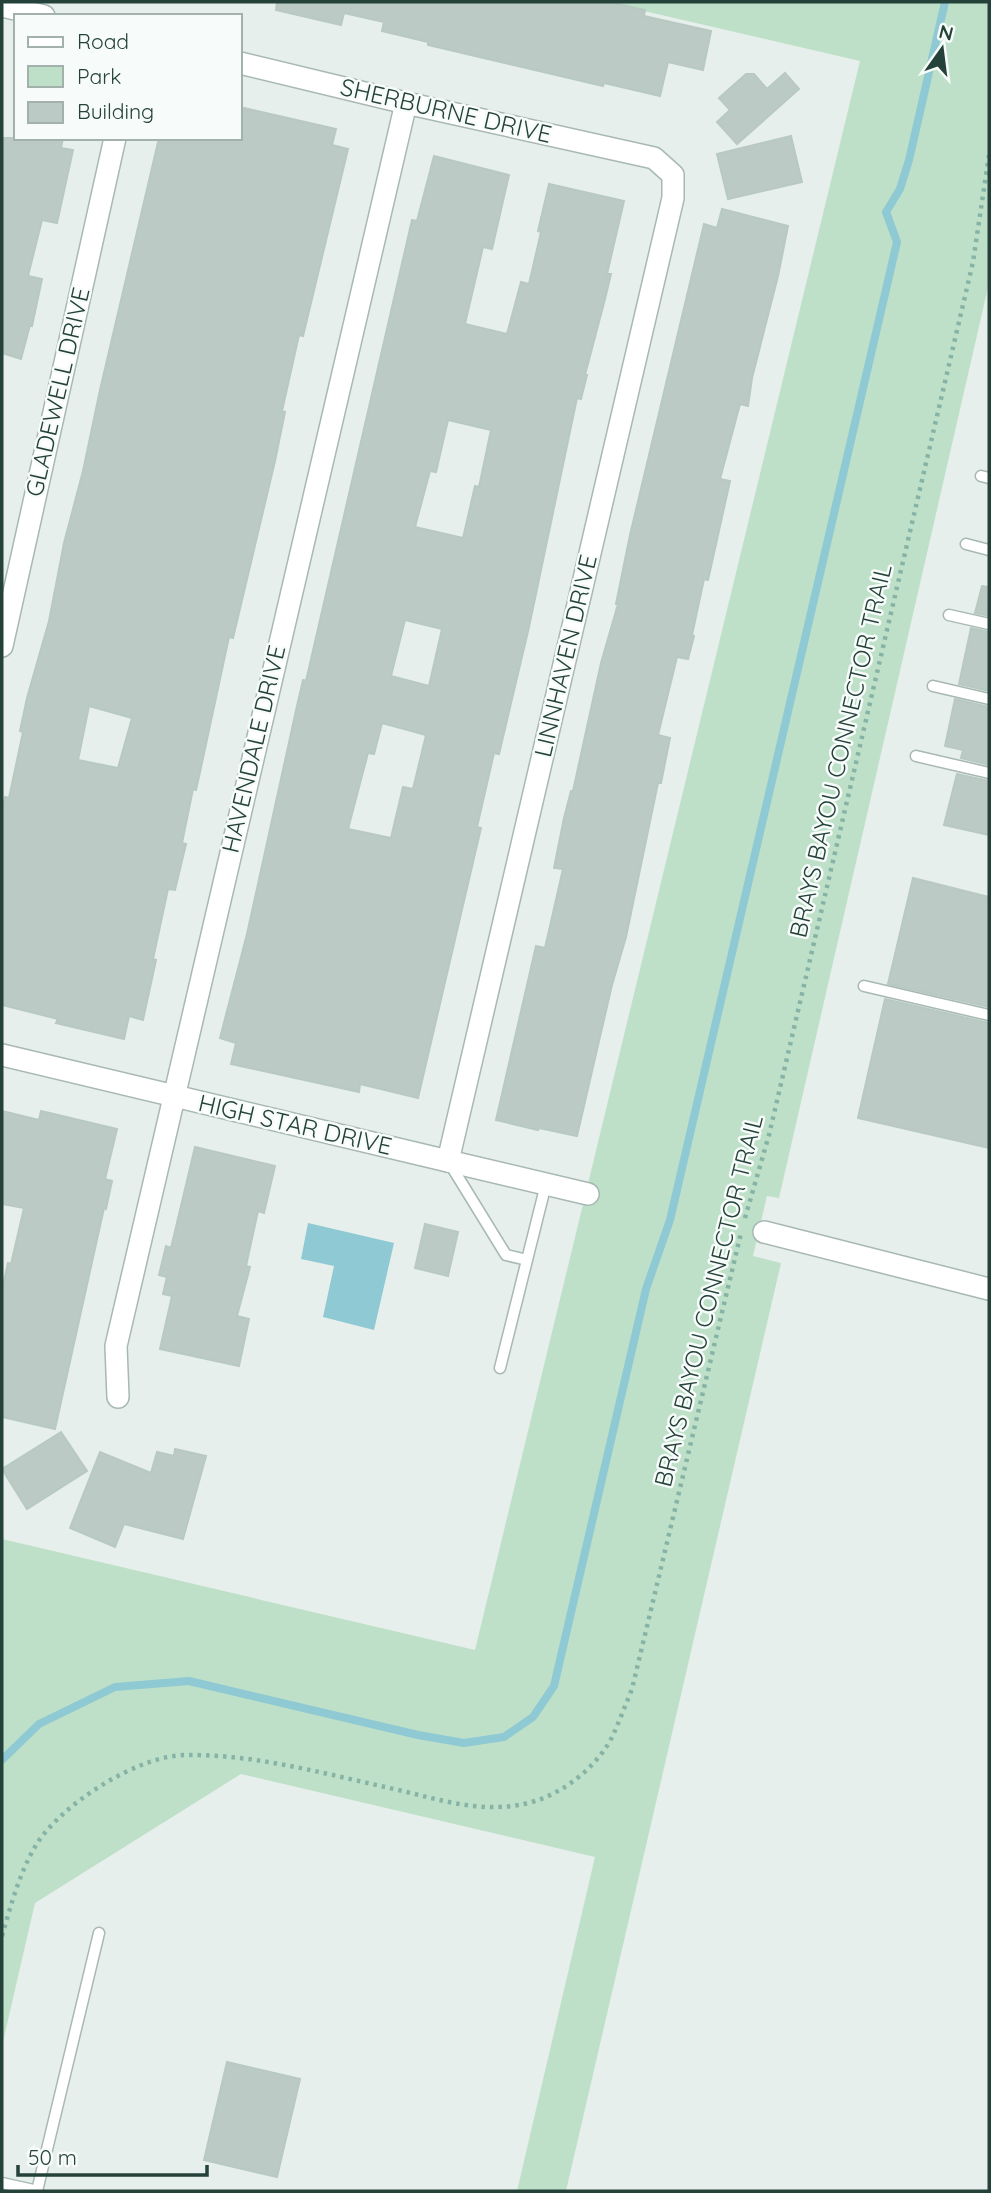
<svg xmlns="http://www.w3.org/2000/svg" width="991" height="2193" viewBox="0 0 991 2193" font-family="Quicksand,sans-serif">
<rect width="100%" height="100%" fill="#e6efeb"/>
<path fill="#bfe0c8" d="M 605,2 L 989,2 L 989,283 L 779,1198 L 767,1196 L 753,1256 L 781,1263 L 566,2191 L 517,2191 L 595,1857 L 241,1774 L 35,1903 L 2,2046 L 2,1539 L 475,1650 L 860,61 Z"/>
<path fill="#8ec9d4" d="M 308,1223 L 394,1243 L 374,1330 L 323,1317 L 334,1266 L 301,1259 Z"/>
<g fill="none" stroke-linecap="round" stroke-linejoin="round">
<path stroke="#8ec9d4" stroke-width="8" d="M 2,1760 L 39,1724 L 115,1687 L 189,1681 L 418,1735 L 464,1743 L 504,1737 L 533,1717 L 554,1686 L 646,1289 L 670,1220 L 897,242 L 886,212 L 900,189 L 909,160 L 945,2"/>
</g>
<path fill="#bbcac4" stroke="#b8c9c2" stroke-width="2" fill-rule="evenodd" d="M 277,2 L 609,2 L 645,10 L 644,16 L 711,31 L 703,70 L 668,62 L 660,96 L 604,83 L 603,86 L 428,45 L 428,42 L 382,31 L 384,22 L 344,13 L 341,25 L 276,10 Z
M 785,73 L 799,89 L 737,144 L 717,122 L 730,110 L 719,98 L 746,74 L 754,74 L 767,89 Z
M 240,107 L 336,129 L 332,145 L 348,149 L 303,336 L 299,335 L 282,411 L 285,412 L 275,461 L 233,638 L 229,637 L 200,772 L 196,790 L 193,789 L 182,843 L 186,844 L 175,890 L 168,889 L 153,959 L 156,960 L 143,1020 L 129,1016 L 124,1039 L 56,1023 L 58,1019 L 2,1005 L 2,810 L 5,797 L 9,798 L 23,732 L 20,731 L 27,698 L 49,621 L 64,543 L 83,471 L 100,390 L 159,138 L 240,138 ZM 89,706 L 132,718 L 118,768 L 78,760 Z
M 791,136 L 802,182 L 728,199 L 717,154 Z
M 2,138 L 63,138 L 61,148 L 73,150 L 57,223 L 42,220 L 28,276 L 42,279 L 32,326 L 30,325 L 21,359 L 2,353 Z
M 434,156 L 509,175 L 492,249 L 483,247 L 465,324 L 507,334 L 521,282 L 529,284 L 541,232 L 538,231 L 549,184 L 624,201 L 607,274 L 611,274 L 605,299 L 585,375 L 587,375 L 581,399 L 577,398 L 529,627 L 499,754 L 494,753 L 477,827 L 481,828 L 418,1098 L 360,1084 L 359,1092 L 231,1064 L 236,1043 L 220,1038 L 247,934 L 297,706 L 303,680 L 306,681 L 412,220 L 417,221 ZM 448,420 L 491,430 L 479,487 L 475,486 L 463,538 L 415,527 L 430,471 L 436,472 ZM 405,620 L 442,629 L 429,686 L 391,676 ZM 382,723 L 426,735 L 413,789 L 403,787 L 391,838 L 348,829 L 368,753 L 374,754 Z
M 722,209 L 788,226 L 778,276 L 752,378 L 748,406 L 740,404 L 720,479 L 730,481 L 708,580 L 704,579 L 692,635 L 694,636 L 688,659 L 677,657 L 658,735 L 670,738 L 661,783 L 658,783 L 626,937 L 612,985 L 577,1136 L 539,1128 L 538,1130 L 496,1120 L 536,946 L 545,948 L 563,869 L 554,868 L 564,818 L 571,791 L 573,791 L 601,663 L 618,604 L 616,604 L 630,535 L 704,224 L 717,228 Z
M 982,586 L 989,587 L 989,616 L 975,613 Z
M 971,628 L 989,632 L 989,691 L 959,684 Z
M 955,699 L 989,707 L 989,765 L 961,758 L 963,750 L 945,746 Z
M 957,774 L 989,781 L 989,835 L 944,825 Z
M 913,878 L 989,897 L 989,1007 L 888,984 Z
M 885,999 L 989,1023 L 989,1148 L 858,1118 Z
M 2,1111 L 39,1120 L 41,1111 L 117,1129 L 105,1179 L 112,1181 L 106,1209 L 104,1208 L 55,1429 L 2,1417 L 2,1290 L 8,1263 L 11,1264 L 24,1208 L 2,1204 Z
M 195,1147 L 275,1166 L 264,1213 L 258,1211 L 246,1266 L 250,1267 L 237,1316 L 249,1319 L 239,1366 L 160,1349 L 172,1296 L 163,1294 L 167,1277 L 159,1275 L 166,1246 L 171,1248 Z
M 425,1224 L 458,1232 L 448,1276 L 415,1268 Z
M 61,1432 L 87,1471 L 27,1509 L 2,1469 Z
M 175,1449 L 206,1456 L 183,1539 L 124,1524 L 115,1547 L 70,1528 L 100,1452 L 151,1473 L 157,1452 L 174,1456 Z
M 227,2062 L 300,2079 L 277,2177 L 204,2160 Z"/>
<g fill="none" stroke-linecap="round" stroke-linejoin="round">
<defs>
<path id="service" d="M 981,476 L 989,478
M 966,544 L 989,550
M 949,615 L 989,624
M 933,686 L 989,699
M 916,756 L 989,773
M 864,986 L 989,1015
M 450,1164 L 506,1255 L 527,1260
M 500,1368 L 546,1184
M 2,2183 L 38,2191
M 37,2191 L 99,1933"/>
<path id="minor" d="M 2,6 L 44,16
M 240,63 L 406,103 L 654,158 L 673,175 L 673,198 L 448,1161 L 588,1194
M 2,646 L 115,138
M 764,1232 L 989,1289
M 118,1397 L 116,1346 L 406,103"/>
<path id="tertiary" d="M 2,1055 L 448,1161"/>
</defs>
<use href="#service" stroke="#a8b8b2" stroke-width="13"/>
<use href="#minor" stroke="#a8b8b2" stroke-width="24"/>
<use href="#tertiary" stroke="#a8b8b2" stroke-width="24"/>
<path stroke="#86b3a5" stroke-width="4.5" stroke-dasharray="3.5 5" stroke-linecap="butt" d="M 745,1218 L 769,1135 L 973,262 L 989,155
M 2,1936 C 11,1905 20,1870 38,1842 C 64,1803 137,1756 185,1755 C 255,1754 326,1774 394,1789 C 442,1800 486,1816 535,1801 C 567,1791 600,1764 614,1733 C 620,1719 626,1704 632,1689 L 741,1233"/>
<use href="#service" stroke="#fff" stroke-width="10"/>
<use href="#minor" stroke="#fff" stroke-width="21"/>
<use href="#tertiary" stroke="#fff" stroke-width="21"/>
</g>
<g text-anchor="middle" stroke-width="5" stroke-linejoin="round" paint-order="stroke">
<g font-size="24" fill="#24423a" stroke="#f7fbf9">
<text transform="translate(446 111) rotate(13)" y="8">SHERBURNE DRIVE</text>
<text transform="translate(58 392) rotate(-77)" y="8">GLADEWELL DRIVE</text>
<text transform="translate(566 656) rotate(-77)" y="8">LINNHAVEN DRIVE</text>
<text transform="translate(254 749) rotate(-77)" y="8">HAVENDALE DRIVE</text>
<text transform="translate(841 751) rotate(-77)" y="8">BRAYS BAYOU CONNECTOR TRAIL</text>
<text transform="translate(295 1125) rotate(13)" y="8">HIGH STAR DRIVE</text>
<text transform="translate(709 1301) rotate(-76)" y="8">BRAYS BAYOU CONNECTOR TRAIL</text>
</g>
</g>
<rect width="991" height="2193" fill="none" stroke="#24423a" stroke-width="7"/>
<rect x="14" y="14" width="228" height="126" fill="#f7fbf9" stroke="#a3b1ad" stroke-width="2"/>
<rect x="28" y="37" width="35" height="10" fill="#ffffff" stroke="#a3b1ad" stroke-width="2"/>
<text x="77" y="49" font-size="21" fill="#24423a">Road</text>
<rect x="28" y="66" width="35" height="21" fill="#bfe0c8" stroke="#a3b1ad" stroke-width="2"/>
<text x="77" y="84" font-size="21" fill="#24423a">Park</text>
<rect x="28" y="102" width="35" height="21" fill="#bbcac4" stroke="#a3b1ad" stroke-width="2"/>
<text x="77" y="119" font-size="21" fill="#24423a">Building</text>
<g transform="translate(942 49) rotate(14)" stroke="#f7fbf9" stroke-width="5" paint-order="stroke">
<path d="M0-5L12 26L0 18L-12 26Z" fill="#24423a"/>
<text y="-10" font-size="19" font-weight="bold" text-anchor="middle" fill="#24423a">N</text>
</g>
<path d="M18 2165v10h189v-10" fill="none" stroke="#24423a" stroke-width="3.5"/>
<text x="28" y="2165" font-size="21" fill="#24423a" stroke="#f7fbf9" stroke-width="5" paint-order="stroke">50 m</text>
</svg>
